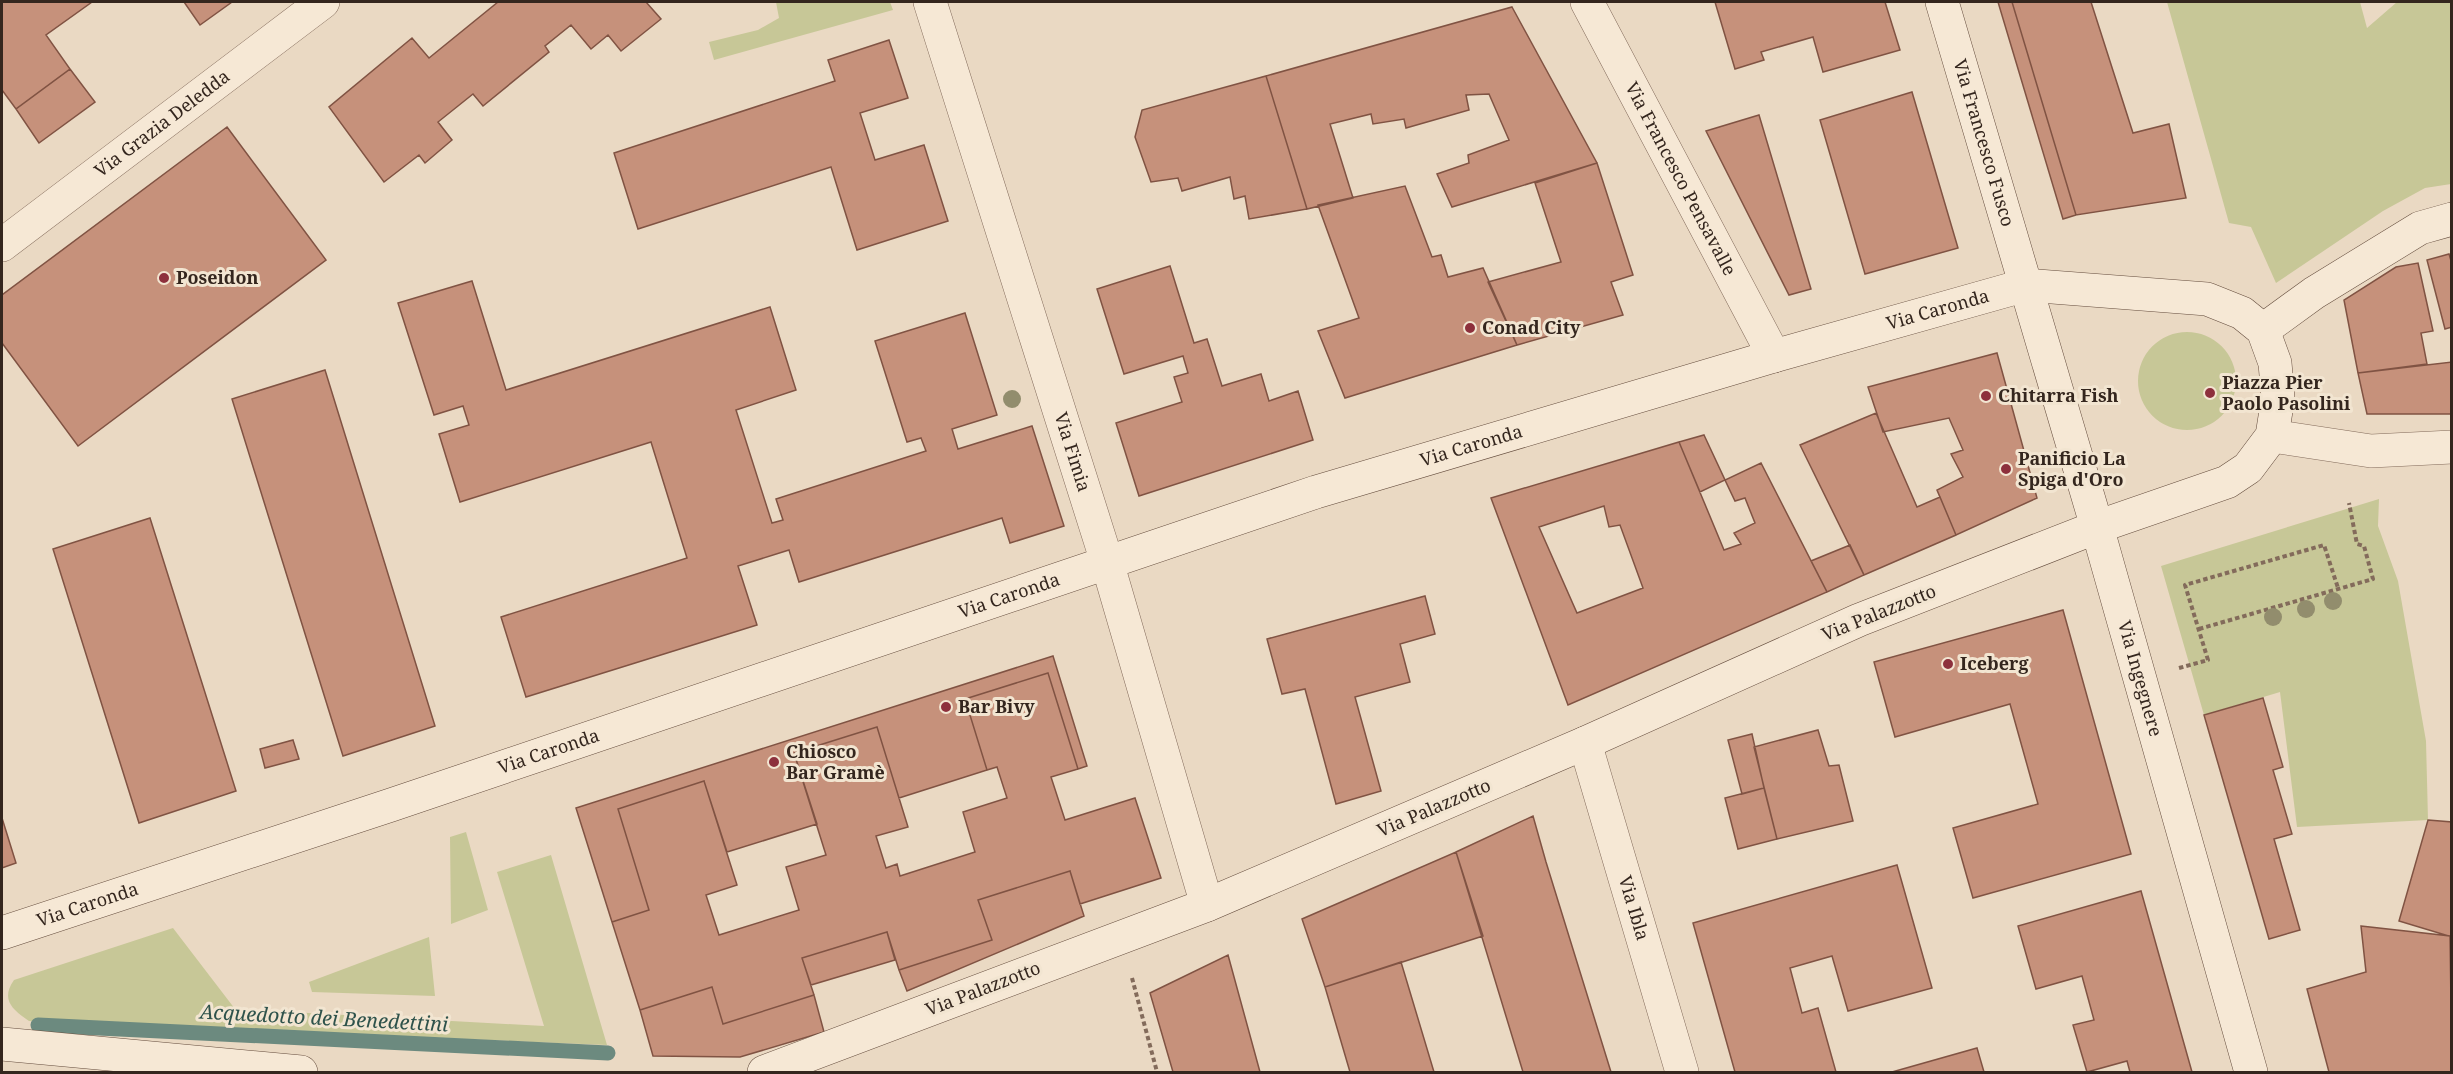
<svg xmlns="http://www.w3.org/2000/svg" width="2453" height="1074" viewBox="0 0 2453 1074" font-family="'Noto Serif',serif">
<rect width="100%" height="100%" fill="#ead9c3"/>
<path fill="#c7c797" d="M 776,2 L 890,2 L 893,10 L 714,60 L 709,42 L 758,30 L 779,18 Z
M 2167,2 L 2360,2 L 2367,28 L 2397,2 L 2451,2 L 2451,184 L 2425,188 L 2383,211 L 2276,283 L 2251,227 L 2229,223 Z
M2138 381a49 49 0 1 1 98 0a49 49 0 1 1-98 0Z
M 2379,499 L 2378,526 L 2398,581 L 2426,741 L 2428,820 L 2297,827 L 2280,692 L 2204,715 L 2161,566 Z
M 466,832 L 488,910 L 451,924 L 450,837 Z
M 551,855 L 607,1045 L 29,1021 C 13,1010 0,1000 14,980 L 173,928 L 235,1009 L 544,1026 L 497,872 Z
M 429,937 L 435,996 L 312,992 L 309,982 Z"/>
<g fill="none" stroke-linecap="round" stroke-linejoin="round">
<path stroke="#6c8a7f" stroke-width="15" d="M 38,1025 L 608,1053"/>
</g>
<path fill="#c6917b" stroke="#805343" stroke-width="1.5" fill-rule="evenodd" d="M 2,2 L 92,2 L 46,35 L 70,69 L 16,109 L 2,90 Z
M 184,2 L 232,2 L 200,25 Z
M 498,2 L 646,2 L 661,19 L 621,51 L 608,35 L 591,49 L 571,25 L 545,46 L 549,52 L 483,106 L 473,94 L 438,122 L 452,140 L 425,163 L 419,155 L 384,182 L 329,107 L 412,38 L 429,58 Z
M 1715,2 L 1885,2 L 1900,50 L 1823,72 L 1813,37 L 1761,52 L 1764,60 L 1735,69 Z
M 1998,2 L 2012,2 L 2076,215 L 2063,219 Z
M 2012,2 L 2091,2 L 2133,133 L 2169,124 L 2186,198 L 2076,215 Z
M 1512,7 L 1597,163 L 1452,207 L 1437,174 L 1469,163 L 1468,155 L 1509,140 L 1489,94 L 1466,95 L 1469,110 L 1406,128 L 1404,119 L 1373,124 L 1371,114 L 1330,124 L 1353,198 L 1307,209 L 1266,76 Z
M 889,40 L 908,98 L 860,113 L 875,160 L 924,145 L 948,221 L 857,250 L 831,167 L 638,229 L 614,153 L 835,81 L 828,60 Z
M 70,69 L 95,102 L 39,143 L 16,109 Z
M 1266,76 L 1307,209 L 1249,219 L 1245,196 L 1234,199 L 1230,177 L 1182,191 L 1178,178 L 1151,182 L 1135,137 L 1142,110 Z
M 1912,92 L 1958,248 L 1865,274 L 1820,120 Z
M 1759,115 L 1811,289 L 1789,295 L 1706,131 Z
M 227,127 L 326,260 L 78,446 L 2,343 L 2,295 Z
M 1597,163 L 1633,275 L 1611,282 L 1623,315 L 1517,345 L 1488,282 L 1561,262 L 1535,183 Z
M 1405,186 L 1432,257 L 1441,255 L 1448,277 L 1483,268 L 1517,345 L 1345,398 L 1318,331 L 1359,318 L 1318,205 Z
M 2449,254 L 2452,264 L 2452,327 L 2445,329 L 2427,260 Z
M 2418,263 L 2433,331 L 2421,333 L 2427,364 L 2358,373 L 2344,300 L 2396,267 Z
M 1170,266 L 1194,343 L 1207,339 L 1222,386 L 1261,374 L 1269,401 L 1298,391 L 1313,440 L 1139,496 L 1116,423 L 1182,402 L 1174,377 L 1188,373 L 1183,356 L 1124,374 L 1097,289 Z
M 472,281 L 506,390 L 770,307 L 796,390 L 736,410 L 772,523 L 783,520 L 776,499 L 926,451 L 921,438 L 907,442 L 875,341 L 965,313 L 997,415 L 952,429 L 958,449 L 1032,426 L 1064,526 L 1010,543 L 1002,518 L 799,582 L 789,550 L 738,566 L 757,625 L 526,697 L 501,617 L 687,558 L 651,442 L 460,502 L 439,434 L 469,425 L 463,406 L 434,415 L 398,303 Z
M 1997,353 L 2037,498 L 1956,535 L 1937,490 L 1963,477 L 1951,454 L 1963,450 L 1949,418 L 1883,432 L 1868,387 Z
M 2452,362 L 2452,414 L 2367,414 L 2358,373 Z
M 325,370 L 435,726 L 343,756 L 232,399 Z
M 1876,413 L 1917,507 L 1940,497 L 1956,535 L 1864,575 L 1800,445 Z
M 1704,435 L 1725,480 L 1700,492 L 1679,442 Z
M 1679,442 L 1724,550 L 1741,544 L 1734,533 L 1755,523 L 1745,498 L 1735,501 L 1725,480 L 1761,463 L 1827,592 L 1568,705 L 1491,498 ZM 1604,506 L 1609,527 L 1620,525 L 1643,588 L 1577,613 L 1539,527 Z
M 150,518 L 236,791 L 139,823 L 53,549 Z
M 1850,545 L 1864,575 L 1827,592 L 1811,561 Z
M 1425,596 L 1435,634 L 1400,644 L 1410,682 L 1355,697 L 1381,791 L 1336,804 L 1305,689 L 1282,694 L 1267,639 Z
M 2063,610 L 2131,854 L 1973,898 L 1953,828 L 2038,804 L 2010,704 L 1895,737 L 1874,662 Z
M 1053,656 L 1087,766 L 1078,769 L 1048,673 L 965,699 L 987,770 L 899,798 L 877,727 L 794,753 L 817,824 L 727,852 L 704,781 L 618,809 L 649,910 L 612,922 L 576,808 Z
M 1048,673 L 1078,769 L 1051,777 L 1065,820 L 1135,798 L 1161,878 L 1080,904 L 1070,871 L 978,900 L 992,940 L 899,970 L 887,932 L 802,958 L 814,995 L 723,1024 L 712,987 L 640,1010 L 612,922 L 649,910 L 618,809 L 704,781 L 737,885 L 706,895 L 719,935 L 799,910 L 786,867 L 826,855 L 794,753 L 877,727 L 908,827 L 876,836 L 886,868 L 897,864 L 900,876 L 975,852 L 963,812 L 1007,798 L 997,767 L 987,770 L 965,699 Z
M 2263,698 L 2283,767 L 2273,770 L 2292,834 L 2274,839 L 2300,930 L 2269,939 L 2204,715 Z
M 1818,730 L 1829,766 L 1839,765 L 1853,821 L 1777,839 L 1754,747 Z
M 1752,734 L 1764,788 L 1742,794 L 1728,740 Z
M 293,740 L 299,759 L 265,768 L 260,749 Z
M 1764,788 L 1777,839 L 1738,849 L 1725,798 Z
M 1533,816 L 1546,862 L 1611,1072 L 1523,1072 L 1456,852 Z
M 2,818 L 16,863 L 2,868 Z
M 2428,820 L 2452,822 L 2452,937 L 2399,921 Z
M 1456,852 L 1483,936 L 1325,987 L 1302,919 Z
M 1897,865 L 1932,988 L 1848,1011 L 1832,956 L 1790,968 L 1802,1013 L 1818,1008 L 1836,1072 L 1735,1072 L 1693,923 Z
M 1070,871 L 1084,916 L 907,991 L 899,970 L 992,940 L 978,900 Z
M 2141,891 L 2192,1072 L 2130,1072 L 2127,1061 L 2087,1072 L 2073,1025 L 2094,1020 L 2082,976 L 2036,989 L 2018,926 Z
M 2361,926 L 2450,936 L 2452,1072 L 2329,1072 L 2307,989 L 2366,972 Z
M 887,932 L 895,960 L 811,985 L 802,958 Z
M 1228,955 L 1260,1072 L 1173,1072 L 1150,993 Z
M 1401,962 L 1434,1072 L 1350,1072 L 1325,987 Z
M 712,987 L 723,1024 L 814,995 L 824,1032 L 740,1057 L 653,1056 L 640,1010 Z
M 1977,1048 L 1984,1072 L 1892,1072 Z"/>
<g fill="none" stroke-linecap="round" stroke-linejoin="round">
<defs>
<g id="minor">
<path id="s1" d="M 930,2 L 1107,562 L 1207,905"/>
<path id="s2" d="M 1587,2 L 1774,356"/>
<path id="s3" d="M 2,245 L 323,2"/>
<path id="s4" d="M 1585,743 L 1682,1072"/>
</g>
<path id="tertiary" d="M 2272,436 L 2371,451 L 2452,447"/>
<g id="secondary">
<path id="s5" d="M 1942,2 L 2097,527 L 2251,1072"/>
<path d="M 2263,330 L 2314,293 L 2420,228 L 2452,219"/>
<path id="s6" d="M 2,933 L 391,805 L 1316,492 L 1774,356 L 2026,285 L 2207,299 L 2242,313 L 2263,330 L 2275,363 L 2278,398 L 2272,436 L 2248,468 L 2227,482 L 2097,527 L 1859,620 L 1585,743 L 1207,905 L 764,1072"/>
<path d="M 2,1044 L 301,1072"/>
</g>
</defs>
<use href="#minor" stroke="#836b5b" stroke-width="34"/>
<use href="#tertiary" stroke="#836b5b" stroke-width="34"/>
<use href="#secondary" stroke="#654d3e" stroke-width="34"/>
<path stroke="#836b5b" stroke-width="4" stroke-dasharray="4.5 3" stroke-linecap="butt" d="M 2199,629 L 2373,579 L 2364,546 L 2357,544 L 2349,503
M 2179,668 L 2208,660 L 2185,585 L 2324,545 L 2338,588
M 1132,978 L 1157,1072"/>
<use href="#minor" stroke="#f6e8d5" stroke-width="33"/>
<use href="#tertiary" stroke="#f6e8d5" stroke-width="33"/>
<use href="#secondary" stroke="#f6e8d5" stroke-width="33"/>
</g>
<g fill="#928d6d">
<circle cx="1012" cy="399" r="9"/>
<circle cx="2333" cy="601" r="9"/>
<circle cx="2306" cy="609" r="9"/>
<circle cx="2273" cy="617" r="9"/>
</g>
<g fill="#8d303c" stroke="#f2e5d1" stroke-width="2">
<circle cx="164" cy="278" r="6"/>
<circle cx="1470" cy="328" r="6"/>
<circle cx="2210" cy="393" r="6"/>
<circle cx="1986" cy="396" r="6"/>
<circle cx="2006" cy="469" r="6"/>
<circle cx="1948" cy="664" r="6"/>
<circle cx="946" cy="707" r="6"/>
<circle cx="774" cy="762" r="6"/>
</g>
<g text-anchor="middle" stroke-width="6" stroke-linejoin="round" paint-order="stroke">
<g font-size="18" fill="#34261e" stroke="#f2e5d1">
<text dy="6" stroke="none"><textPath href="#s3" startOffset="201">Via Grazia Deledda</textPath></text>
<text dy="6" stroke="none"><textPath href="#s5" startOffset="147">Via Francesco Fusco</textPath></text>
<text dy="6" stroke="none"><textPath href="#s2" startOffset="200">Via Francesco Pensavalle</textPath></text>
<text dy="6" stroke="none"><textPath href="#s6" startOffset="2034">Via Caronda</textPath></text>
<text dy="6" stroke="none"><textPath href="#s6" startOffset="1548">Via Caronda</textPath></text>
<text dy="6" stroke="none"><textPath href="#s1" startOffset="472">Via Fimia</textPath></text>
<text dy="6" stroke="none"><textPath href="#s6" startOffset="1062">Via Caronda</textPath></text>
<text transform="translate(1879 613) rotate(-22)" y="6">Via Palazzotto</text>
<text dy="6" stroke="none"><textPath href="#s5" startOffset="705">Via Ingegnere</textPath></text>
<text dy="6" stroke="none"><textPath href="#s6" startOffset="576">Via Caronda</textPath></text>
<text transform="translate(1434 808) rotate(-23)" y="6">Via Palazzotto</text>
<text dy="6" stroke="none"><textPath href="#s6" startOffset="90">Via Caronda</textPath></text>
<text dy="6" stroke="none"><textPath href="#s4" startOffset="172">Via Ibla</textPath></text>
<text transform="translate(983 989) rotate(-21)" y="6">Via Palazzotto</text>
</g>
<g font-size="18" font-weight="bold" fill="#34261e" stroke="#f2e5d1" text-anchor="start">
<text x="176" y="284">Poseidon</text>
<text x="1482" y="334">Conad City</text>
<text x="2222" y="389">Piazza Pier<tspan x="2222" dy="21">Paolo Pasolini</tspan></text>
<text x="1998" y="402">Chitarra Fish</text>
<text x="2018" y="465">Panificio La<tspan x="2018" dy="21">Spiga d'Oro</tspan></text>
<text x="1960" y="670">Iceberg</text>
<text x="958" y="713">Bar Bivy</text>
<text x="786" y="758">Chiosco<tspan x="786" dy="21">Bar Gramè</tspan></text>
</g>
<g font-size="20" font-style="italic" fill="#2e524b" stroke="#f2e5d1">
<text transform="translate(324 1018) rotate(3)" y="7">Acquedotto dei Benedettini</text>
</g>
</g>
<rect width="2453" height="1074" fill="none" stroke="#34261e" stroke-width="6"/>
</svg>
